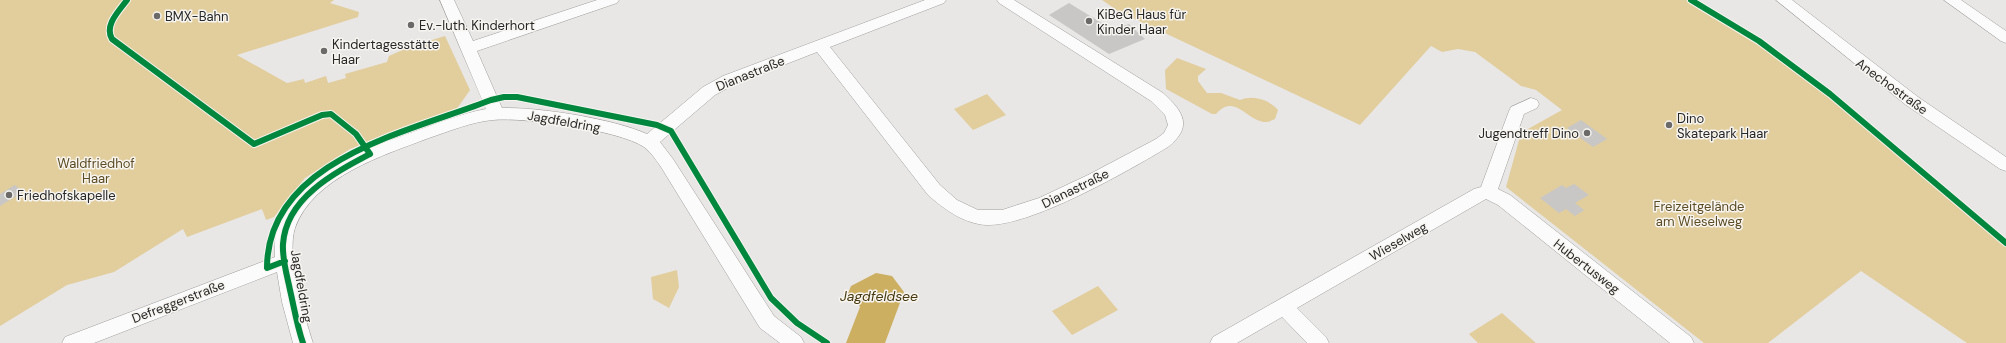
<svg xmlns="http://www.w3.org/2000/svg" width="2006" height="343" viewBox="0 0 2006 343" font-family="'DM Sans',sans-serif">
<rect width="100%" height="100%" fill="#e8e7e5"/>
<path fill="#e2cd9c" d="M 0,0 L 334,0 L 330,3 L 359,12 L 358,17 L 237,55 L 287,83 L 304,79 L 305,83 L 326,76 L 328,83 L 346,78 L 345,74 L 387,62 L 389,56 L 409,47 L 445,36 L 470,90 L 456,110 L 350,149 L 305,178 L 274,217 L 266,220 L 262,209 L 187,237 L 183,229 L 114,272 L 67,285 L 0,326 Z
M 1102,0 L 1696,0 L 1751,34 L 1842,100 L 2006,240 L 2006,343 L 1967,343 L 1861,271 L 1768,343 L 1704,343 L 1506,187 L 1521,133 L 1562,110 L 1536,90 L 1521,86 L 1475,52 L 1458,49 L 1442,52 L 1431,46 L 1360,125 L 1118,11 Z
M 1177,58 L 1206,69 L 1198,76 L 1198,81 L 1207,93 L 1221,93 L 1240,100 C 1253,95 1268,99 1278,110 L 1275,119 C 1272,120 1269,122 1266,122 C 1247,122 1235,92 1216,114 L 1212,114 L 1166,89 L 1165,70 Z
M 987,94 L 1006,115 L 973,130 L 954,109 Z
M 677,270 L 679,287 L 669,308 L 653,299 L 651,277 Z
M 1098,286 L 1118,310 L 1072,335 L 1052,311 Z
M 1502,313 L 1536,343 L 1478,343 L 1469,334 Z"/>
<path fill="#cdaf62" d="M 876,273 L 892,276 L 904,292 L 885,343 L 846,343 L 860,307 L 857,301 L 850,301 L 847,296 L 851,286 Z"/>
<path fill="#c8c7c6" d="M 1069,3 L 1113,30 L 1129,24 L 1145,39 L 1109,54 L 1049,15 Z
M 1581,120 L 1607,139 L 1593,147 L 1567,128 Z
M 1574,184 L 1589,195 L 1575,203 L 1584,210 L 1575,216 L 1566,209 L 1559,213 L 1540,198 L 1562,185 L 1566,188 Z
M 15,185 L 23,192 L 0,206 L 0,194 Z"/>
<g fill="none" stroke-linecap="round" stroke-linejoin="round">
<defs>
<path id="minor" d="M 440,0 L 454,0 L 473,41 L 597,0 L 619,0 L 617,3 L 477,51 L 502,108 C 539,107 614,119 647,134 L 703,87 L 723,76 L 925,0 L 946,0 L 944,3 L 830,47 L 940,185 L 957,200 L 978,210 L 1002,210 L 1039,198 L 1088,175 L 1156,139 L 1164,133 L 1168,125 L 1165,115 L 1151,101 L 999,3 L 997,0 L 1014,0 L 1163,93 C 1184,112 1193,127 1168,147 C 1128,171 1032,226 987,225 C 964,224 944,209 928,195 L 817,52 L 735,84 L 715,95 L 660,142 L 673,159 L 774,316 L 801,337 L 804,343 L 780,343 L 760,328 L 661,167 C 656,160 651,152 644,147 C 619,130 523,117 493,120 C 471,122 450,131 429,138 C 384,155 313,177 295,228 C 286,255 304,315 313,343 L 293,343 L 282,302 L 277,272 L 94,343 L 62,343 L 65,337 L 275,257 C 269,183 354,153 410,133 C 435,124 460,114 486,109 Z
M 1776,0 L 1792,0 L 1918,97 L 2006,157 L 2006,171 L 2000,169 L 1906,105 Z
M 1944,0 L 1961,0 L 2006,31 L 2006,43 L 2001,41 Z
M 1531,98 L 1537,100 L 1539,104 L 1537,108 L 1524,114 L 1498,189 L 1510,195 L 1691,337 L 1694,343 L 1670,343 L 1498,205 L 1486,199 L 1297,308 L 1326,337 L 1329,343 L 1307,343 L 1282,317 L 1237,343 L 1210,343 L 1213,337 L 1474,189 L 1481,187 L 1509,111 L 1511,107 Z"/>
</defs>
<use href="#minor" stroke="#9f9e9c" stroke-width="1"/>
<use href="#minor" fill="#fcfbfb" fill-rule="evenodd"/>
<defs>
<path id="cycleway" d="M 127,0 C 119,11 104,25 112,39 L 254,144 L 322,115 L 331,114 L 356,134 L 370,154 C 334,173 286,198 283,244 C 282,259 287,275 290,290 C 294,307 297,326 303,343
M 1691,0 L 1759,41 L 1830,94 L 2006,243
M 285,261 L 267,268 C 267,159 412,131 491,100 L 504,97 L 517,97 L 657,125 L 671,131 L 771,298 L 797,323 L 827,343"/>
</defs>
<use href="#cycleway" stroke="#f7f5f1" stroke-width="8"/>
<use href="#cycleway" stroke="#00873e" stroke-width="6"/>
</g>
<g fill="#6b6a69" stroke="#f7f5f1" stroke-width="1.5">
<circle cx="157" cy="16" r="4"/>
<circle cx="1089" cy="21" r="4"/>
<circle cx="411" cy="25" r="4"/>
<circle cx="324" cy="51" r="4"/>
<circle cx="1669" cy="125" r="4"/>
<circle cx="1587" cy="133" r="4"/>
<circle cx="9" cy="195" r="4"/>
</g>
<g text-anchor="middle" stroke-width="3" stroke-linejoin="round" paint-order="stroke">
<g font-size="13" fill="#282726" stroke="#f7f5f1" text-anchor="start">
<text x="1097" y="19">KiBeG Haus für<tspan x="1097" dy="15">Kinder Haar</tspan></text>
<text x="165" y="21">BMX-Bahn</text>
<text x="419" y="30">Ev.-luth. Kinderhort</text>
<text x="332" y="49">Kindertagesstätte<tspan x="332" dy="15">Haar</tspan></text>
<text x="1677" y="123">Dino<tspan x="1677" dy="15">Skatepark Haar</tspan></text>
<text x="1579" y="138" text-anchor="end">Jugendtreff Dino</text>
<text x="17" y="200">Friedhofskapelle</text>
</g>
<g font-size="13" fill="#282726" stroke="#f7f5f1">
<text transform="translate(750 73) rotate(-22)" y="5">Dianastraße</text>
<text transform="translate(1892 86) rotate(36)" y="5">Anechostraße</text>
<text transform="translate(564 121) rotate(10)" y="5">Jagdfeldring</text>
<text transform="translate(1075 188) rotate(-26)" y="5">Dianastraße</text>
<text transform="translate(1398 241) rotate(-30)" y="5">Wieselweg</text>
<text transform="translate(1587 266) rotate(38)" y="5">Hubertusweg</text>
<text transform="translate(302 286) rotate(80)" y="5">Jagdfeldring</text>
<text transform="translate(178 301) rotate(-21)" y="5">Defreggerstraße</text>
</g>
<g font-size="13" fill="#5d4b21" stroke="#f7f5f1">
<text x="96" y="168">Waldfriedhof<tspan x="96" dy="15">Haar</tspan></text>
<text x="1699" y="211">Freizeitgelände<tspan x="1699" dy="15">am Wieselweg</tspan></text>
</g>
<g font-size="14" font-style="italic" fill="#49380c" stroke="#f7f5f1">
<text x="879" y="301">Jagdfeldsee</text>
</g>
</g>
</svg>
